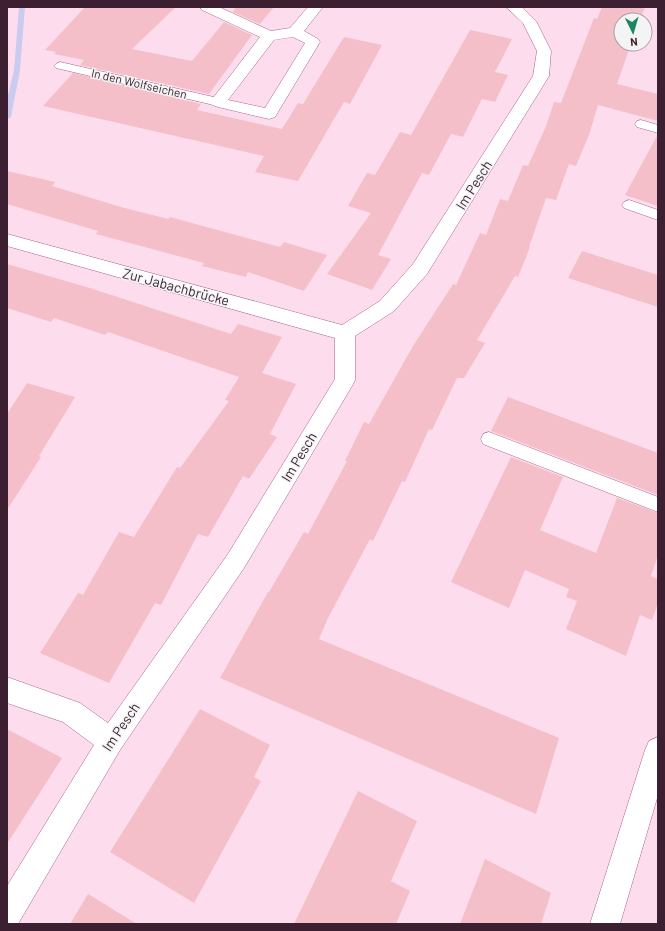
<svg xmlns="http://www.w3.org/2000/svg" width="665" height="931" viewBox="0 0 665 931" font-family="Barlow,sans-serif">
<rect width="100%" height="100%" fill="#fddded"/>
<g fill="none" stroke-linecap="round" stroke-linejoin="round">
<path fill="#cbcbf0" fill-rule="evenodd" d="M 19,7 L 25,7 L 20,70 L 11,117 L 7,119 L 7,100 L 14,70 Z"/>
</g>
<path fill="#f4bfc9" d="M 85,7 L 176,7 L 132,49 L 192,61 L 224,22 L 252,35 L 209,94 L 80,65 L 84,60 L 54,54 L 56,52 L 45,50 Z
M 236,7 L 274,7 L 260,24 L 233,12 Z
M 602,7 L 645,7 L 640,20 L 621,20 L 621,44 L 631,44 L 617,84 L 658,94 L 658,121 L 598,105 L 589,135 L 576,166 L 569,164 L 556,200 L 546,198 L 529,247 L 530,247 L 518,277 L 515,276 L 477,340 L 485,343 L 464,378 L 457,378 L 432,430 L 429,429 L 405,482 L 402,481 L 373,541 L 370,539 L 328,618 L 319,639 L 559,738 L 536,814 L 220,678 L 268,592 L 269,592 L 304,532 L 308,534 L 347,461 L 345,461 L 364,422 L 369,424 L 413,346 L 453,284 L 456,285 L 480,233 L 486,235 L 500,199 L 508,201 L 523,165 L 528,166 L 546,126 L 554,102 L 561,103 L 594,18 L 597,19 Z
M 470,30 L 512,39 L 495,72 L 508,75 L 495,102 L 482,99 L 463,137 L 451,134 L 429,175 L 422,173 L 378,255 L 391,259 L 372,290 L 327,274 L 371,213 L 348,206 L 367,173 L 375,175 L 400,132 L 411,135 Z
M 344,37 L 382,45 L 350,104 L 344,102 L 298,181 L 255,172 L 264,156 L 43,106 L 73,73 L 201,104 L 197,110 L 282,129 L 298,103 L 303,104 Z
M 658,134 L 658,206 L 625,195 Z
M 7,171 L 55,182 L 52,186 L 121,207 L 168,219 L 170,217 L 280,247 L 284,242 L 327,255 L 304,291 L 248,272 L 246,277 L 202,266 L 204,263 L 96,234 L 98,231 L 7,204 Z
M 582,251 L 658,275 L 658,307 L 568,278 Z
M 7,264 L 90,288 L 231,334 L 238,324 L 282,337 L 262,373 L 296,384 L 270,434 L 277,437 L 249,479 L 243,476 L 208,537 L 198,534 L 161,605 L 155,603 L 109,683 L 40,653 L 78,593 L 83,595 L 119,532 L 134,537 L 177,467 L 180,468 L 229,401 L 225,400 L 239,377 L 108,332 L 105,335 L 54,318 L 51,322 L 7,308 Z
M 27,383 L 75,397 L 39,456 L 41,457 L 7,510 L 7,414 Z
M 508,397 L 658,453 L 658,495 L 491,431 Z
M 511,457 L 563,477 L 540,530 L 596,553 L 617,498 L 658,513 L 658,555 L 651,576 L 658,579 L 658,603 L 652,620 L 640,615 L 626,656 L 566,629 L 577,601 L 566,597 L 569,589 L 525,570 L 509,608 L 451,582 Z
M 200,709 L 270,745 L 254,777 L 261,781 L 194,903 L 110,852 Z
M 7,729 L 62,758 L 7,844 Z
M 358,791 L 417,821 L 391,881 L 410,891 L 396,924 L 294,924 Z
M 485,859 L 551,893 L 541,924 L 460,924 Z
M 88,894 L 137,924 L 70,924 Z"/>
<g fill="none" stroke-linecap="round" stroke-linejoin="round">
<defs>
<path id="lane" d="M 60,62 L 218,98 L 222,99 L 224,102 L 222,105 L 218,106 L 56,68 L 54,66 L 56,64 Z
M 641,120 L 658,125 L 658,133 L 637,127 L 635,124 L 637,121 Z
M 629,200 L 658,210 L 658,220 L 624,208 L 622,205 L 624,202 Z
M 489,432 L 658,497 L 658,512 L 483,444 L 481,439 L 483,434 Z"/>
<path id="street" d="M 200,7 L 219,7 L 271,31 L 290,28 L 308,7 L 323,7 L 304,31 L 318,39 L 320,42 L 275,117 L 269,119 L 218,107 L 212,105 L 210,102 L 260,37 L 202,10 ZM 293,37 L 305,43 L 265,108 L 228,100 L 274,40 Z
M 506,7 L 522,7 L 536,21 L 551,51 L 549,76 L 427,274 L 394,311 L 355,336 L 355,380 L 352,386 L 244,568 L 120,750 L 18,924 L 7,924 L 7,886 L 94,745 L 63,722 L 7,703 L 7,677 L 80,703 L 108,723 L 228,554 L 335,379 L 335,338 L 7,246 L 7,234 L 342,325 L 380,301 L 413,264 L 533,76 L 537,51 L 523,23 Z
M 658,737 L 658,795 L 620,924 L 590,924 L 645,750 L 649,741 Z"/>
</defs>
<use href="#lane" stroke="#a9638b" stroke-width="1"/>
<use href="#street" stroke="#a9638b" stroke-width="1"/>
<use href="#lane" fill="#fff" fill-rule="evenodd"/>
<use href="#street" fill="#fff" fill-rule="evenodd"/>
</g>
<g text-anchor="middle" stroke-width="3" stroke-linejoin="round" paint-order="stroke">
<g font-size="12" fill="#3c1f30" stroke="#f4f4f4">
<text transform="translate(139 84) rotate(13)" y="4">In den Wolfseichen</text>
</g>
<g font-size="14" fill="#3c1f30" stroke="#f4f4f4">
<text transform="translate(474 185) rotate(-58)" y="5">Im Pesch</text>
<text transform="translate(176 287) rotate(15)" y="5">Zur Jabachbrücke</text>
<text transform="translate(299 457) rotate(-59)" y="5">Im Pesch</text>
<text transform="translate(121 727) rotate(-56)" y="5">Im Pesch</text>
</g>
</g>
<rect width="665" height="931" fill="none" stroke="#3c1f30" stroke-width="16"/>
<g transform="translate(633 32) rotate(175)"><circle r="19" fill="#f4f4f4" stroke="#aa9fa6"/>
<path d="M0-3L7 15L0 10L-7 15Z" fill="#1d8764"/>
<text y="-6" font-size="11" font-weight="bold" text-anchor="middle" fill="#3c1f30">N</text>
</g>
</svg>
